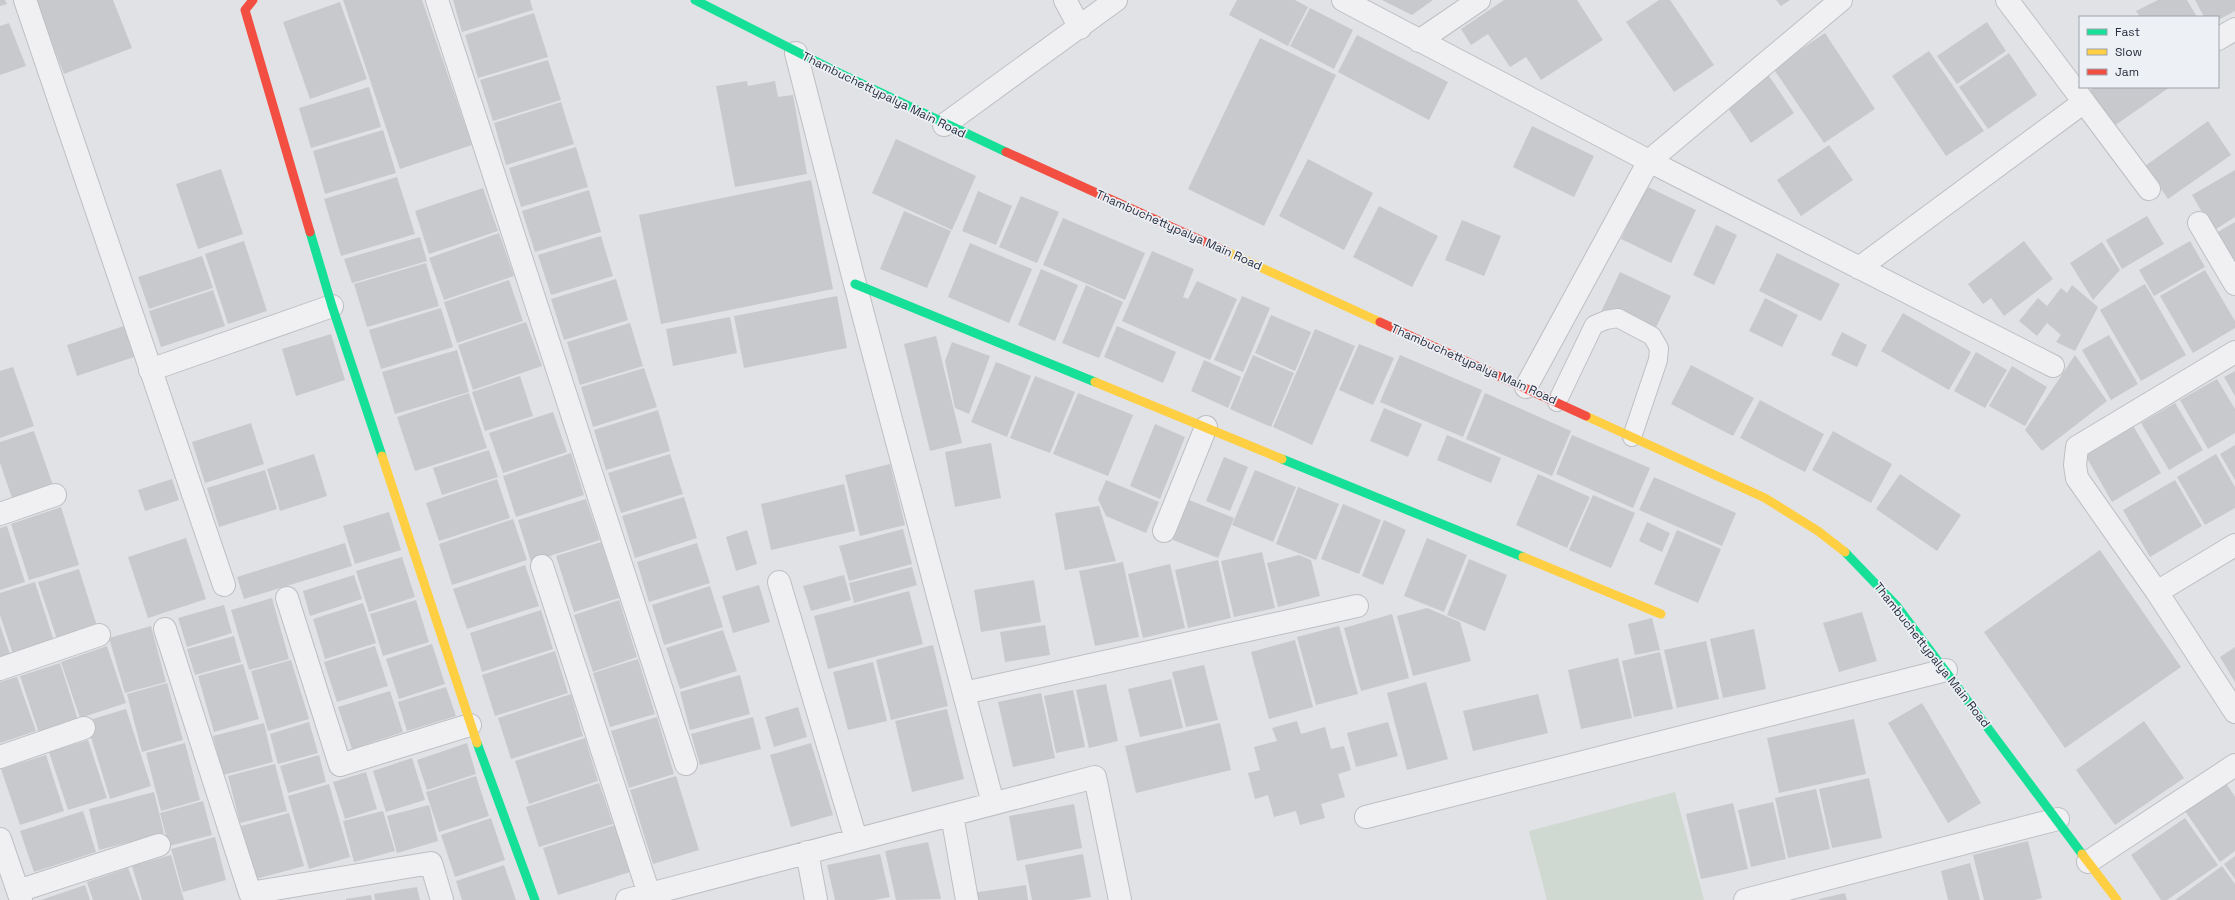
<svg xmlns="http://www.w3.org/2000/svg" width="2235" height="900" viewBox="0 0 2235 900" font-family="'Space Grotesk',sans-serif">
<rect width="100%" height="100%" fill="#e0e2e5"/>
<path fill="#d0d9d1" d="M 1675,792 L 1704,900 L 1547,900 L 1529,831 Z"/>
<path fill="#c8c9cd" d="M 0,0 L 5,0 L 7,4 L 0,6 Z
M 35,0 L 113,0 L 132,48 L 64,74 Z
M 343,0 L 422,0 L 472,145 L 400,169 Z
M 453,0 L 530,0 L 533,10 L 462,32 Z
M 1237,0 L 1295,0 L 1308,7 L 1288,46 L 1229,15 Z
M 1382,0 L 1433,0 L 1412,15 Z
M 1504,0 L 1577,0 L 1603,40 L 1541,80 L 1526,57 L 1510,67 L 1488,34 L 1471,45 L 1461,29 Z
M 1659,0 L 1670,0 L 1714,65 L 1674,92 L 1626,22 Z
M 1776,0 L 1790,0 L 1781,6 Z
M 2158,0 L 2187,0 L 2197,17 L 2140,17 L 2136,11 Z
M 2195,0 L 2235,0 L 2235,11 L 2218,20 L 2218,17 L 2204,17 Z
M 340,2 L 367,79 L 310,99 L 283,22 Z
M 1310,8 L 1353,30 L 1334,69 L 1290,46 Z
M 534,13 L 548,57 L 478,78 L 465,35 Z
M 1987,22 L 2006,51 L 1957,84 L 1937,56 Z
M 9,23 L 26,66 L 0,75 L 0,26 Z
M 1825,33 L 1875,109 L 1824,143 L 1773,68 Z
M 1357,35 L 1448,82 L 1429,120 L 1338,72 Z
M 1260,38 L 1336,75 L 1264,226 L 1188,189 Z
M 1929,51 L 1984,131 L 1946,156 L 1892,76 Z
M 2009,53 L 2037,95 L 1988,129 L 1959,87 Z
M 548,60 L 561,100 L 493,121 L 480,80 Z
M 1769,76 L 1794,113 L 1751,143 L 1726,105 Z
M 747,81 L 748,86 L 775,81 L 778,97 L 793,95 L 807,174 L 735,187 L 716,86 Z
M 369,87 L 381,127 L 311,148 L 299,108 Z
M 2094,87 L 2170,87 L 2114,126 L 2089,91 Z
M 561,102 L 574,144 L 506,165 L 494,123 Z
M 2208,121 L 2231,155 L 2168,199 L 2145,166 Z
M 1532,126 L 1594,156 L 1574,197 L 1513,167 Z
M 383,130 L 396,173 L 325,194 L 313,151 Z
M 896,139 L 976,176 L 952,230 L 872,193 Z
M 1829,145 L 1853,180 L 1801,216 L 1777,180 Z
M 576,147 L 588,187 L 521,207 L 509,168 Z
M 1308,159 L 1373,193 L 1344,250 L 1279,216 Z
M 221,169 L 243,234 L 198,249 L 176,184 Z
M 2235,170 L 2235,217 L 2213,231 L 2192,195 Z
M 397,177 L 415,234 L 341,256 L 324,199 Z
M 811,180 L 833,289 L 661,324 L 639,215 Z
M 1646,186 L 1696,210 L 1671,263 L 1621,239 Z
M 483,188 L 498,231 L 429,254 L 415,211 Z
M 589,190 L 601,232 L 535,252 L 522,211 Z
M 978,191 L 1012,206 L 996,245 L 962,231 Z
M 1021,196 L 1059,212 L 1037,263 L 999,247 Z
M 1379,206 L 1438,236 L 1412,287 L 1353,257 Z
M 904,211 L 951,231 L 927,288 L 880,269 Z
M 2147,216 L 2164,244 L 2122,269 L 2106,240 Z
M 1063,218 L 1145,253 L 1125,300 L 1043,265 Z
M 1462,220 L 1501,236 L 1484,276 L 1445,260 Z
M 2235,222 L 2235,266 L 2216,233 Z
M 1716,225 L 1737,235 L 1714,285 L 1693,275 Z
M 499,233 L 514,276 L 444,300 L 429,258 Z
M 601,236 L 613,276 L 551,295 L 538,255 Z
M 420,237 L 427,261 L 352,283 L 344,259 Z
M 244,241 L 267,311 L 228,324 L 205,254 Z
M 2024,241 L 2053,279 L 2004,316 L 1991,298 L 1983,304 L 1968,284 Z
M 2190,241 L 2205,267 L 2154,296 L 2139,270 Z
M 2102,242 L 2120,270 L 2093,300 L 2070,263 Z
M 970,243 L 1032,269 L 1009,323 L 948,297 Z
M 1152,251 L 1194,269 L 1183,297 L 1188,299 L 1197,281 L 1237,299 L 1210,360 L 1122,321 Z
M 1777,253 L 1840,284 L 1821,321 L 1759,291 Z
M 202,256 L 213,288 L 149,309 L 138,277 Z
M 426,263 L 439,306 L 367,327 L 354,284 Z
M 1041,269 L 1078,285 L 1055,341 L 1018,325 Z
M 2205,270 L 2235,321 L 2235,328 L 2193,353 L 2160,296 Z
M 1620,272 L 1671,296 L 1652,336 L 1601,312 Z
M 616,279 L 628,320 L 564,340 L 551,299 Z
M 509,280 L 523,321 L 457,343 L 444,302 Z
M 2145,284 L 2186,355 L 2141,381 L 2100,310 Z
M 1086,285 L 1123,302 L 1099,358 L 1062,343 Z
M 2072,285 L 2098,307 L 2075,351 L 2056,342 L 2061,335 L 2047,323 L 2037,336 L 2019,321 L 2038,298 L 2047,306 L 2061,288 L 2067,293 Z
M 213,290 L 225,326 L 161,347 L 149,311 Z
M 837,296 L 847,348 L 744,368 L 734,316 Z
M 1242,296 L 1270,308 L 1243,372 L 1214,360 Z
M 1765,298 L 1798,315 L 1782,347 L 1749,331 Z
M 441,308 L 453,347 L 381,369 L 369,330 Z
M 1903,313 L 1971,352 L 1949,390 L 1881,351 Z
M 1271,315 L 1311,332 L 1295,371 L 1255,353 Z
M 730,317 L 737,353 L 673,366 L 666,329 Z
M 526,322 L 542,366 L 473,390 L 458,345 Z
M 630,323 L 643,366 L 580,385 L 567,342 Z
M 124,326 L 134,357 L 77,376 L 67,345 Z
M 1117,326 L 1176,352 L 1163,383 L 1104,357 Z
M 1315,329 L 1355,346 L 1312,445 L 1273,427 Z
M 1842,332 L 1867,345 L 1857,367 L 1831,355 Z
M 331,334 L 345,380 L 296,396 L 282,349 Z
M 2109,335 L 2138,384 L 2111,400 L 2082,350 Z
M 936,336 L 962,443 L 930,451 L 904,344 Z
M 952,342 L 990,356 L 969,414 L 955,408 L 945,361 Z
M 1359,344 L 1394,358 L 1373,405 L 1339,390 Z
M 457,350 L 469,392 L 395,414 L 382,372 Z
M 1976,352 L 2007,370 L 1985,408 L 1954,391 Z
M 1253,355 L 1294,373 L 1271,427 L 1230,409 Z
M 1400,355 L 1482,390 L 1463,437 L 1380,402 Z
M 2075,355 L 2107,401 L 2042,451 L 2025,430 Z
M 1204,360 L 1241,377 L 1228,408 L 1191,391 Z
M 996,362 L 1031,376 L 1007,437 L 971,422 Z
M 1691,365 L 1754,398 L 1733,436 L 1671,404 Z
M 2012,366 L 2047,387 L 2025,426 L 1989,406 Z
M 13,367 L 34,426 L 0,438 L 0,371 Z
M 644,368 L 657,407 L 593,427 L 581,387 Z
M 2235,371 L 2235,396 L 2224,377 Z
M 520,376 L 533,416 L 485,431 L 472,392 Z
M 1035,376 L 1075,392 L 1050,453 L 1010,438 Z
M 2217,379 L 2235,409 L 2235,433 L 2208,449 L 2180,400 Z
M 469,393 L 487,448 L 415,471 L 397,417 Z
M 1078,393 L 1133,415 L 1108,476 L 1053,454 Z
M 1485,393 L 1571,431 L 1552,476 L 1466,439 Z
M 1760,400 L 1824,434 L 1805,472 L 1740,438 Z
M 2175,403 L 2203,450 L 2169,470 L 2141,423 Z
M 1384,408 L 1422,424 L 1408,457 L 1370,441 Z
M 658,410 L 670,451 L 606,470 L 594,430 Z
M 553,412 L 567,452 L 503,473 L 489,433 Z
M 251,423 L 264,464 L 205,483 L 192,442 Z
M 1155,424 L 1185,437 L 1160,499 L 1130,486 Z
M 2132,424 L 2161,473 L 2112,502 L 2084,453 Z
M 34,431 L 54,488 L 13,501 L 0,463 L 0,442 Z
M 1833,431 L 1892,464 L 1871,503 L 1812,470 Z
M 1447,435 L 1501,458 L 1491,483 L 1437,460 Z
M 1572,435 L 1650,468 L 1633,508 L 1556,474 Z
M 991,443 L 1001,498 L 955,507 L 945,452 Z
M 2235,445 L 2235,480 L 2220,454 Z
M 489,450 L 498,477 L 442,495 L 433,468 Z
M 571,453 L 584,495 L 516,517 L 503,476 Z
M 314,454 L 327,496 L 280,511 L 267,469 Z
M 670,454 L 683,494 L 621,513 L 608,473 Z
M 2216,454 L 2235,487 L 2235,508 L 2205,525 L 2177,477 Z
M 1224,457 L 1248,467 L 1230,511 L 1206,501 Z
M 890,464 L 905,525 L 860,536 L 845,475 Z
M 265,470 L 277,509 L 219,527 L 207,488 Z
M 1255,470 L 1296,487 L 1273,542 L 1232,525 Z
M 1538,474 L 1590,497 L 1567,548 L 1516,525 Z
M 1900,474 L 1961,515 L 1937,551 L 1876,509 Z
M 1654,477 L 1736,513 L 1722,546 L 1639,510 Z
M 172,479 L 179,500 L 145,511 L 138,490 Z
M 497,479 L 510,518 L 439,541 L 426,503 Z
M 1106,480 L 1159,502 L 1146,533 L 1106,516 L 1098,499 Z
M 2175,480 L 2202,526 L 2150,557 L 2123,510 Z
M 844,484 L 855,531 L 771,550 L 761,504 Z
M 1298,487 L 1339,504 L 1316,560 L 1276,544 Z
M 1593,495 L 1635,513 L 1611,568 L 1569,550 Z
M 684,497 L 697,538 L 635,558 L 622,516 Z
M 586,499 L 600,540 L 531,562 L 518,520 Z
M 1189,500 L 1234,518 L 1218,558 L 1173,540 Z
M 1343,504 L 1381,520 L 1359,574 L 1321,559 Z
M 1099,506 L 1116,561 L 1065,570 L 1055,513 Z
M 61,507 L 79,565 L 29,580 L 11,524 Z
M 389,512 L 401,550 L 355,564 L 343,526 Z
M 513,519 L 527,560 L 452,585 L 439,544 Z
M 1384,520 L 1406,530 L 1383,585 L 1362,576 Z
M 1647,522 L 1670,533 L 1662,552 L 1639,541 Z
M 7,526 L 25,582 L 0,590 L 0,528 Z
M 903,529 L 912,564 L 849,581 L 839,546 Z
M 747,530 L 757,564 L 736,571 L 726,537 Z
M 1677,530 L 1721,549 L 1698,603 L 1654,584 Z
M 186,538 L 206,599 L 148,618 L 128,557 Z
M 1427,538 L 1467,555 L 1444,612 L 1404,596 Z
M 601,542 L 619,598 L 574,612 L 556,556 Z
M 345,543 L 352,566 L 244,599 L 237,577 Z
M 697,543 L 710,583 L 649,602 L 637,562 Z
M 2100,550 L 2181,667 L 2065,748 L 1984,632 Z
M 1262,552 L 1275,608 L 1234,617 L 1221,561 Z
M 1299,555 L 1311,560 L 1320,596 L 1278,607 L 1267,563 Z
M 402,557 L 415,597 L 369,612 L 356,571 Z
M 1469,559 L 1507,575 L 1485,631 L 1447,615 Z
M 1218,560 L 1231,618 L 1188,628 L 1175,570 Z
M 1123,562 L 1139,637 L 1095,646 L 1079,571 Z
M 1170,564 L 1185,628 L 1143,638 L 1128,574 Z
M 525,565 L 539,606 L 467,629 L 453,589 Z
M 912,567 L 917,585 L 854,603 L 849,583 Z
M 79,569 L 97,626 L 57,639 L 38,582 Z
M 354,575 L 362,599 L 310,616 L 303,591 Z
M 844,575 L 851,600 L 811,611 L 803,586 Z
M 1034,580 L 1041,622 L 981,632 L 974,590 Z
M 35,582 L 54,641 L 13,654 L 0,615 L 0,593 Z
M 759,585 L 770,622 L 733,633 L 722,596 Z
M 710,586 L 723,627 L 664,645 L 652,605 Z
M 909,591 L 923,644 L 828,669 L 814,616 Z
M 272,598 L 289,659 L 249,670 L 231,610 Z
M 416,600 L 429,642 L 383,656 L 370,614 Z
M 619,600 L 637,657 L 593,672 L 574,615 Z
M 363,603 L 376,643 L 325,659 L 313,619 Z
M 224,605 L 232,633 L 187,647 L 178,618 Z
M 1427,608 L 1460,622 L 1471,661 L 1413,676 L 1397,616 Z
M 541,610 L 553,649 L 482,672 L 470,633 Z
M 1862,612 L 1877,661 L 1839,672 L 1823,623 Z
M 1392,614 L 1409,678 L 1361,691 L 1344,628 Z
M 1652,618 L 1660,650 L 1635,655 L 1628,624 Z
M 0,625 L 10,654 L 0,657 Z
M 1045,625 L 1050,655 L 1005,662 L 1000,632 Z
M 151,626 L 166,682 L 125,693 L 109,638 Z
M 1339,626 L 1358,694 L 1316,705 L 1297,637 Z
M 1754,629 L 1766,689 L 1723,698 L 1710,639 Z
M 723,630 L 737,671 L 680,689 L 666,648 Z
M 234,636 L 241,662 L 195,675 L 187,649 Z
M 1295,640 L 1313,707 L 1269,719 L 1251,652 Z
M 1706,641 L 1719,699 L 1677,708 L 1664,650 Z
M 432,644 L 445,684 L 399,699 L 386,659 Z
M 933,645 L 948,706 L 891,720 L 876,660 Z
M 107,646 L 126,703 L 80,718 L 61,662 Z
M 375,646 L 388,686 L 337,702 L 324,662 Z
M 2235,647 L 2235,682 L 2220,657 Z
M 555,651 L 568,693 L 495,716 L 482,675 Z
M 1660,652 L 1673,709 L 1634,717 L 1622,661 Z
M 1618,658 L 1632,718 L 1581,729 L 1568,670 Z
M 638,659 L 655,714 L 610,727 L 593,673 Z
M 291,660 L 309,719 L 268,731 L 251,671 Z
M 873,662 L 887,721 L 848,730 L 833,672 Z
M 60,663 L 78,720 L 39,733 L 20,676 Z
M 243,664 L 259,719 L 214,732 L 198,676 Z
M 1204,665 L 1218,720 L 1186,727 L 1172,672 Z
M 740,675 L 750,714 L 690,730 L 680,692 Z
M 17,677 L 36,731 L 0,743 L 0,682 Z
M 1171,679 L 1183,728 L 1140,737 L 1128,689 Z
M 1426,682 L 1448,759 L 1407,770 L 1387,693 Z
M 167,683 L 183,740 L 142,752 L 127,694 Z
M 1106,684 L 1118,741 L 1089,748 L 1076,690 Z
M 446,687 L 456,716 L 407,731 L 398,702 Z
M 1073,690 L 1085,747 L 1056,753 L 1044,696 Z
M 390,691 L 403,732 L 352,749 L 338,707 Z
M 1041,693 L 1055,758 L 1013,767 L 998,702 Z
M 571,694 L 583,736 L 511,759 L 498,718 Z
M 1538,694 L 1548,733 L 1473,751 L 1463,711 Z
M 1922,703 L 1981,803 L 1948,823 L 1888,723 Z
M 798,707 L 807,737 L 774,747 L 765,717 Z
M 126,709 L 151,786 L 110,799 L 86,721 Z
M 947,709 L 964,779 L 912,792 L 895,721 Z
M 657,717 L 674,774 L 629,788 L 611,731 Z
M 753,717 L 761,749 L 700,765 L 691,734 Z
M 1854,719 L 1866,774 L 1779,793 L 1767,738 Z
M 1297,721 L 1301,734 L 1325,727 L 1331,749 L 1344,746 L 1351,770 L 1338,774 L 1345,797 L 1321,804 L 1325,818 L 1300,825 L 1296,811 L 1274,817 L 1268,795 L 1255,799 L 1248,773 L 1260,770 L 1254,747 L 1277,741 L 1272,728 Z
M 2144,721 L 2184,778 L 2115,825 L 2076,770 Z
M 309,722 L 318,753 L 278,764 L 270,734 Z
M 1388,722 L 1398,756 L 1356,767 L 1347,733 Z
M 264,723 L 273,762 L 223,775 L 213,736 Z
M 1220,723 L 1231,770 L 1136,793 L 1125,746 Z
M 585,738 L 598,781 L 529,804 L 515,761 Z
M 88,740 L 107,798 L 68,810 L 49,752 Z
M 185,743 L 200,800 L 161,811 L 146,753 Z
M 467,743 L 476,774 L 427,790 L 417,760 Z
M 811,743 L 833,815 L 791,827 L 770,755 Z
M 46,755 L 64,811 L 20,825 L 1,769 Z
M 319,755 L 326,782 L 288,793 L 280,766 Z
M 412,758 L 425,800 L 386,812 L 373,771 Z
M 275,764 L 287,811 L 240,823 L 228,776 Z
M 366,772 L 377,809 L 345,819 L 333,782 Z
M 476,776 L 489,816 L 439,832 L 426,792 Z
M 676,776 L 699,850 L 653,864 L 630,790 Z
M 1869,778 L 1882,838 L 1832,848 L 1819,789 Z
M 2224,780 L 2235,797 L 2235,851 L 2220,862 L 2183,808 Z
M 599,783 L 613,824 L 539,847 L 526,807 Z
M 329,784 L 350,857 L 309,869 L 288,796 Z
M 1816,789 L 1830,849 L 1788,858 L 1775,798 Z
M 154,792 L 164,833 L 99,850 L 89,809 Z
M 203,801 L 212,835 L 169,846 L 160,813 Z
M 1773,802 L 1786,859 L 1751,867 L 1738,810 Z
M 1733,803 L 1748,869 L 1701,879 L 1686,814 Z
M 1074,804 L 1082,848 L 1017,861 L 1009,816 Z
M 429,805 L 438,841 L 397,853 L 387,816 Z
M 83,811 L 96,852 L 34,872 L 20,831 Z
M 383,811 L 395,851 L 354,862 L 343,821 Z
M 289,813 L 304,866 L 256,879 L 241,826 Z
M 491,818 L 505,860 L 455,877 L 441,835 Z
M 2185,818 L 2218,865 L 2167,900 L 2161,900 L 2131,855 Z
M 615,825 L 630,872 L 558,895 L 543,848 Z
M 215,837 L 226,880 L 183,892 L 171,849 Z
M 2028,841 L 2042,898 L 2034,900 L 1984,900 L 1973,855 Z
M 928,842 L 941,899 L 896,900 L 885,851 Z
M 880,854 L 890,897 L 874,900 L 835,900 L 827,865 Z
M 1083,854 L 1091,897 L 1073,900 L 1032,900 L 1025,865 Z
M 171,855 L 184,900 L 142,900 L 132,866 Z
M 2235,856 L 2235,879 L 2224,864 Z
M 1970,863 L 1980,900 L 1948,900 L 1941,871 Z
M 504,865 L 516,900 L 462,900 L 456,881 Z
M 2222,866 L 2235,884 L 2235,900 L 2175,900 Z
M 128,868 L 140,900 L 93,900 L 87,882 Z
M 85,885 L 90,900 L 41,900 Z
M 1026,885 L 1028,900 L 973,900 L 972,893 Z
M 417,887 L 420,900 L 375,900 L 374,894 Z
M 1845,893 L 1847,900 L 1819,900 L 1819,899 Z
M 371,895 L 372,900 L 346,900 L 346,899 Z"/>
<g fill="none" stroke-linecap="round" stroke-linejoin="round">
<defs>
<path id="lane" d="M 1557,402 L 1594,325 L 1606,320 L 1618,318 L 1652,336 L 1659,348 L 1658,360 L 1632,437"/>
<path id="street" d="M 25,0 L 224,585
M 437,0 L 686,764
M 1065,0 L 1080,28
M 1343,0 L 1649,161 L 1526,387
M 1841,0 L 1649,161 L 2053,366
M 2218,39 L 2235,29
M 1419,41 L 1479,0
M 796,53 L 855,284 L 993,803
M 2084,102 L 2149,189
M 944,125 L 1116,0
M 2199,223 L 2235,284
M 1859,268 L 2084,102 L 2007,0
M 2235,352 L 2077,447 L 2075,465 L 2077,478 L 2157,592 L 2235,712
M 150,370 L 332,306
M 0,514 L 55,495
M 1164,531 L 1206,427
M 542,566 L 649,894
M 779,582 L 856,839
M 2157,592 L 2235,545
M 287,598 L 340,765 L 470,725
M 165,629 L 250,893 L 431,863 L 442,900
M 0,669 L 99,635
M 964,693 L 1357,606
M 0,757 L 84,728
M 952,815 L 967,900
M 1366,817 L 1946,670
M 0,839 L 21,900
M 807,852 L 816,900
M 2088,862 L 2235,765
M 18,891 L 159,845
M 627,900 L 1095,777 L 1120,900
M 1745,900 L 2058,819"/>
</defs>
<use href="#lane" stroke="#bdbfc2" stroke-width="20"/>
<use href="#street" stroke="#bdbfc2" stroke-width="24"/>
<use href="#lane" stroke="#f0f0f2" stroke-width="18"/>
<use href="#street" stroke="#f0f0f2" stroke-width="22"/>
<path stroke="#16e098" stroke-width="9" d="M 695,0 L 835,71 L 1006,152
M 310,232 L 332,306 L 382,456
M 855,284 L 1095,382
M 1282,459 L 1523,557
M 1845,552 L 1896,605 L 2082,854
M 477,743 L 535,900"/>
<path stroke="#ffcf43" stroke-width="9" d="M 1227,252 L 1380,322
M 1095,382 L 1282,459
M 1586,416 L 1765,498 L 1818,531 L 1845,552
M 382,456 L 477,743
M 1523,557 L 1661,614
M 2082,854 L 2117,900"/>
<path stroke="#f24e42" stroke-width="9" d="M 253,0 L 245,10 L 310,232
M 1006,152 L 1227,252
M 1380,322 L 1586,416"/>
</g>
<g text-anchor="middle" stroke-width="3.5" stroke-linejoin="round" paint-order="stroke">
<g font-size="12" fill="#282d3e" stroke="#edf0f5">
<text transform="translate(884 95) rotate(26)" y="4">Thambuchettypalya Main Road</text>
<text transform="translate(1179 230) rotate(24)" y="4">Thambuchettypalya Main Road</text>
<text transform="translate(1474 364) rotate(24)" y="4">Thambuchettypalya Main Road</text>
<text transform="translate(1932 655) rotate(52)" y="4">Thambuchettypalya Main Road</text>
</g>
</g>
<rect x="2079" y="16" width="140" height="72" fill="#edf0f5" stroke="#9ea2ac"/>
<rect x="2087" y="29" width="20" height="6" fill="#16e098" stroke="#9ea2ac"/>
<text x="2115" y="36" font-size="12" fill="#282d3e">Fast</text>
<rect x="2087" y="49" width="20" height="6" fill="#ffcf43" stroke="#9ea2ac"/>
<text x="2115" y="56" font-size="12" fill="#282d3e">Slow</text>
<rect x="2087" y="69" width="20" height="6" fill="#f24e42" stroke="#9ea2ac"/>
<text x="2115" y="76" font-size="12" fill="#282d3e">Jam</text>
</svg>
